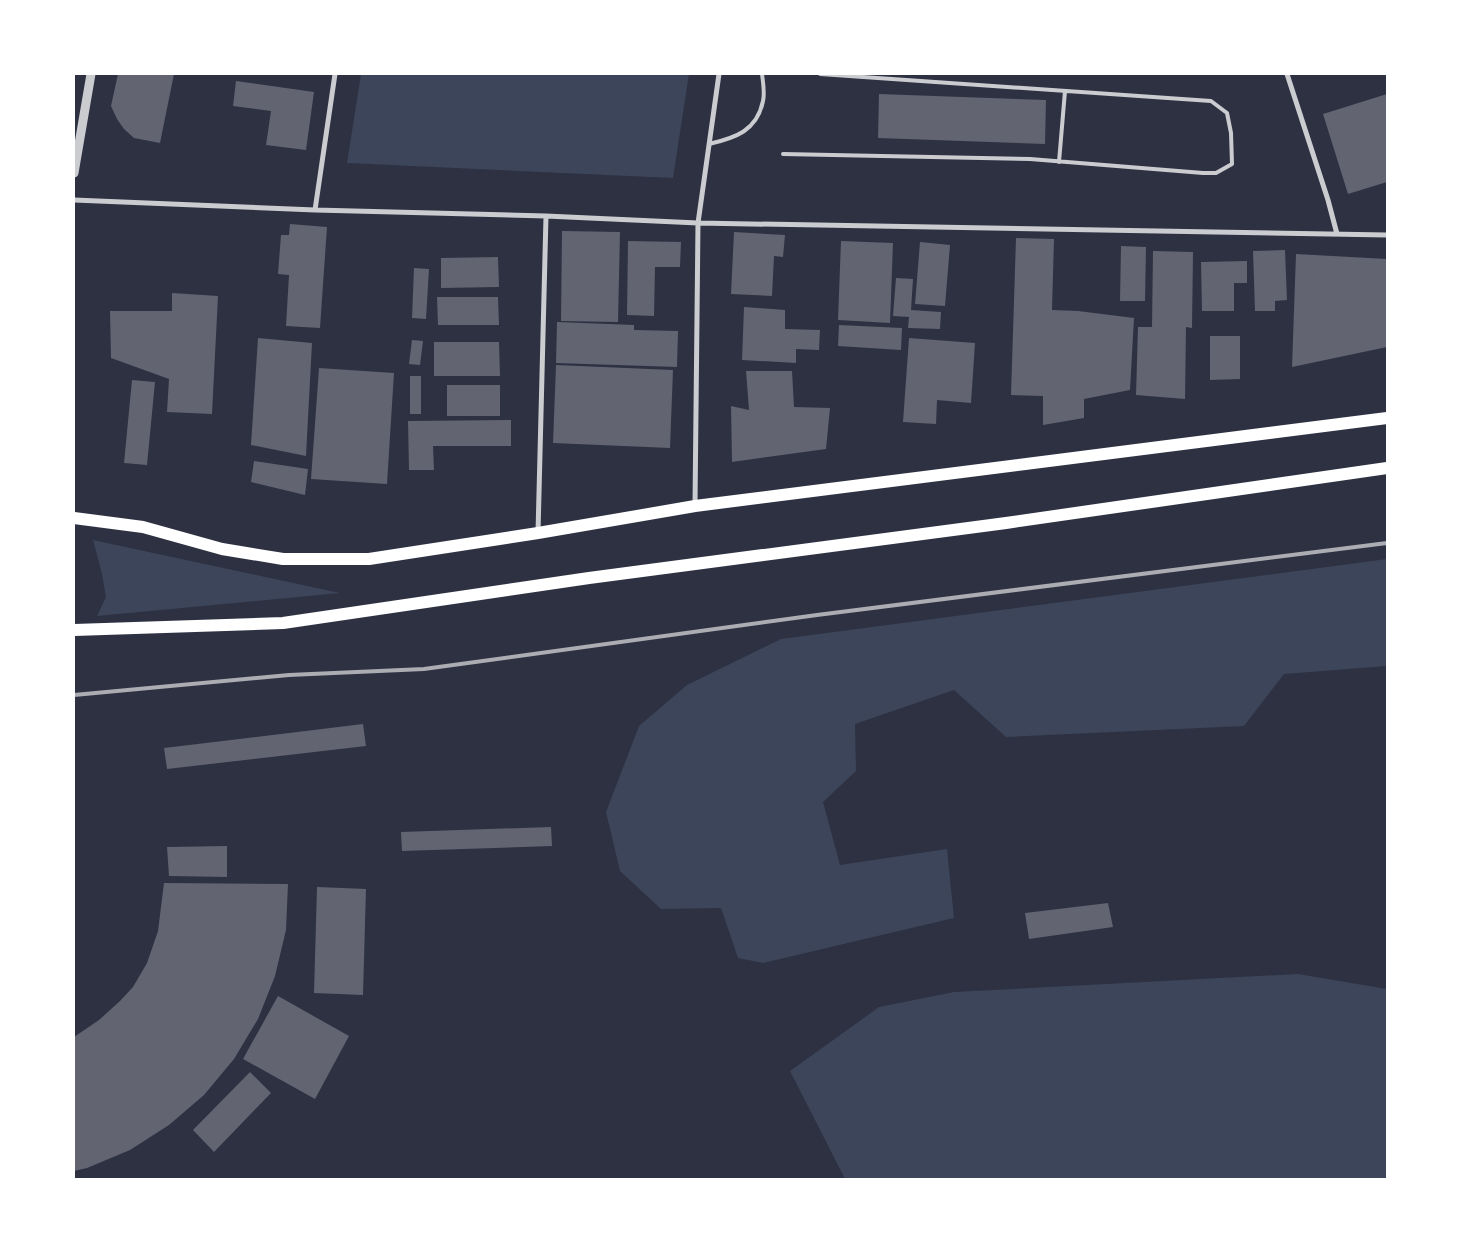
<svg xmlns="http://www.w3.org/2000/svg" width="1461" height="1253" viewBox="0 0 1461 1253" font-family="'PT Sans',sans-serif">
<rect width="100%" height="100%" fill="#2d3142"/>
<path fill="#3c4559" d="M 361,74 L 689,74 L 673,178 L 347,163 Z
M 93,540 L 340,593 L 97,616 L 106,597 L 102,574 Z
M 1387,559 L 1387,666 L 1284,674 L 1244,726 L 1006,737 L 954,690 L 855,724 L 856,771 L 823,802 L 840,865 L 947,849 L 954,918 L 763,963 L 738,958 L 721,908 L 661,909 L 620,871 L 606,812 L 639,726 L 687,685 L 781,639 Z
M 1298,974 L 1387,989 L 1387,1179 L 845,1179 L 790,1071 L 879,1007 L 954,992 Z"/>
<path fill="#626471" d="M 118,74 L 174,74 L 160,143 L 134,138 L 124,129 L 117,119 L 111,106 Z
M 236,81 L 314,92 L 306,150 L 266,145 L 271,111 L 233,106 Z
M 879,94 L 1046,100 L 1045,144 L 878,138 Z
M 1387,94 L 1387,182 L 1348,194 L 1323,114 Z
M 290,224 L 327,227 L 320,328 L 286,326 L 289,275 L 278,274 L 281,235 L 289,235 Z
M 562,231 L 620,232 L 618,322 L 561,321 Z
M 734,232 L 785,235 L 783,257 L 774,256 L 772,296 L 731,294 Z
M 1016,238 L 1054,239 L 1052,310 L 1078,311 L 1134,318 L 1130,390 L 1084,399 L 1084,418 L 1043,425 L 1043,396 L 1011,395 Z
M 628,241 L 681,242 L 680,267 L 655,267 L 654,316 L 627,315 Z
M 841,241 L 893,243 L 890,323 L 838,320 Z
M 920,242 L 950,245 L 945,306 L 915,304 Z
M 1121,246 L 1146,247 L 1145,301 L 1120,301 Z
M 1285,250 L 1287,300 L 1275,301 L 1275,311 L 1255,311 L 1253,251 Z
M 1153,251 L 1193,252 L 1192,328 L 1186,327 L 1185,399 L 1136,395 L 1138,327 L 1152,327 Z
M 1296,254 L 1387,259 L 1387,347 L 1292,367 Z
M 498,257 L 499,287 L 441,288 L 441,258 Z
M 1247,261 L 1247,283 L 1234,283 L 1234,311 L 1202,311 L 1201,262 Z
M 414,268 L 429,269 L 426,319 L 412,318 Z
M 896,278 L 913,279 L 911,310 L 941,312 L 940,329 L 908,328 L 909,317 L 893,316 Z
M 172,293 L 218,296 L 212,414 L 167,412 L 169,379 L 111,358 L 110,311 L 172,311 Z
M 437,297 L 498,297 L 499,325 L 438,325 Z
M 744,307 L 785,310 L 785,329 L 820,330 L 819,350 L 796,349 L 796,363 L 742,360 Z
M 557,322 L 634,325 L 634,330 L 678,331 L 677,367 L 556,363 Z
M 839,325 L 902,328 L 901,350 L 838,346 Z
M 1210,336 L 1240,336 L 1240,379 L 1210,380 Z
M 258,338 L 312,343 L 306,456 L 251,445 Z
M 909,338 L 975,343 L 971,403 L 937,400 L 936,424 L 903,422 Z
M 412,340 L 423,341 L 420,365 L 409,364 Z
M 434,342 L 499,342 L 500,376 L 434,376 Z
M 556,365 L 673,370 L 670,448 L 553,443 Z
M 319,368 L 394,373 L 387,484 L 311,479 Z
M 746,371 L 792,371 L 794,407 L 830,408 L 826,449 L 732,462 L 731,406 L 749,410 Z
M 410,376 L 421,376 L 421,414 L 410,414 Z
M 132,380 L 155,382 L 147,465 L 124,463 Z
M 447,385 L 500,385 L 500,416 L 447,416 Z
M 511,420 L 511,446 L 433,446 L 434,470 L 409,470 L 408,421 Z
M 254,461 L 308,469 L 305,495 L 251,482 Z
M 363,724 L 366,746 L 167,769 L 164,748 Z
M 551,827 L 552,846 L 402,851 L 401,832 Z
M 227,846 L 227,877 L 169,876 L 167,847 Z
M 164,883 L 288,884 L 286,930 L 275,976 L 258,1019 L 234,1059 L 204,1095 L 169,1125 L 130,1150 L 87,1168 L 74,1171 L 74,1037 L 99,1020 L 120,1001 L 133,987 L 147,963 L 158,931 Z
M 317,887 L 366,889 L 363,995 L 314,993 Z
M 1108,903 L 1113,927 L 1029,939 L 1025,913 Z
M 278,996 L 349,1036 L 315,1099 L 243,1059 Z
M 250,1072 L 271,1093 L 214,1152 L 193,1130 Z"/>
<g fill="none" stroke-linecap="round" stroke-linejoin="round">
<path stroke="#caccd0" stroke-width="4" d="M 709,144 C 735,138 757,131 763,101 C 765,93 763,82 762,74
M 783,154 L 1030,159 L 1203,173 L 1216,173 L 1232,164 L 1231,133 L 1227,113 L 1211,101 L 820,74
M 1059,162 L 1065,91"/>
<path stroke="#caccd0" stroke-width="5" d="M 1287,74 L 1328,200 L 1337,234
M 74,200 L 315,210 L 546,216 L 698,223 L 1387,235
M 315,210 L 335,74
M 695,504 L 698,223 L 719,74
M 538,533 L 546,216"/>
<path stroke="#caccd0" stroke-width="9" d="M 74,173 L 91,74"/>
<path stroke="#fff" stroke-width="12" d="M 74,518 L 143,527 L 222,549 L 283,559 L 369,559 L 538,533 L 695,506 L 1387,418
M 74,630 L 283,623 L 589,578 L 1006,523 L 1387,468"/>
<path stroke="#abadb3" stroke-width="4" d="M 74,695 L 289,675 L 424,669 L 817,615 L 1387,543"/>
</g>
<rect width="1461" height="1253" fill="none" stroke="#ffffff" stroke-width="150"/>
</svg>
